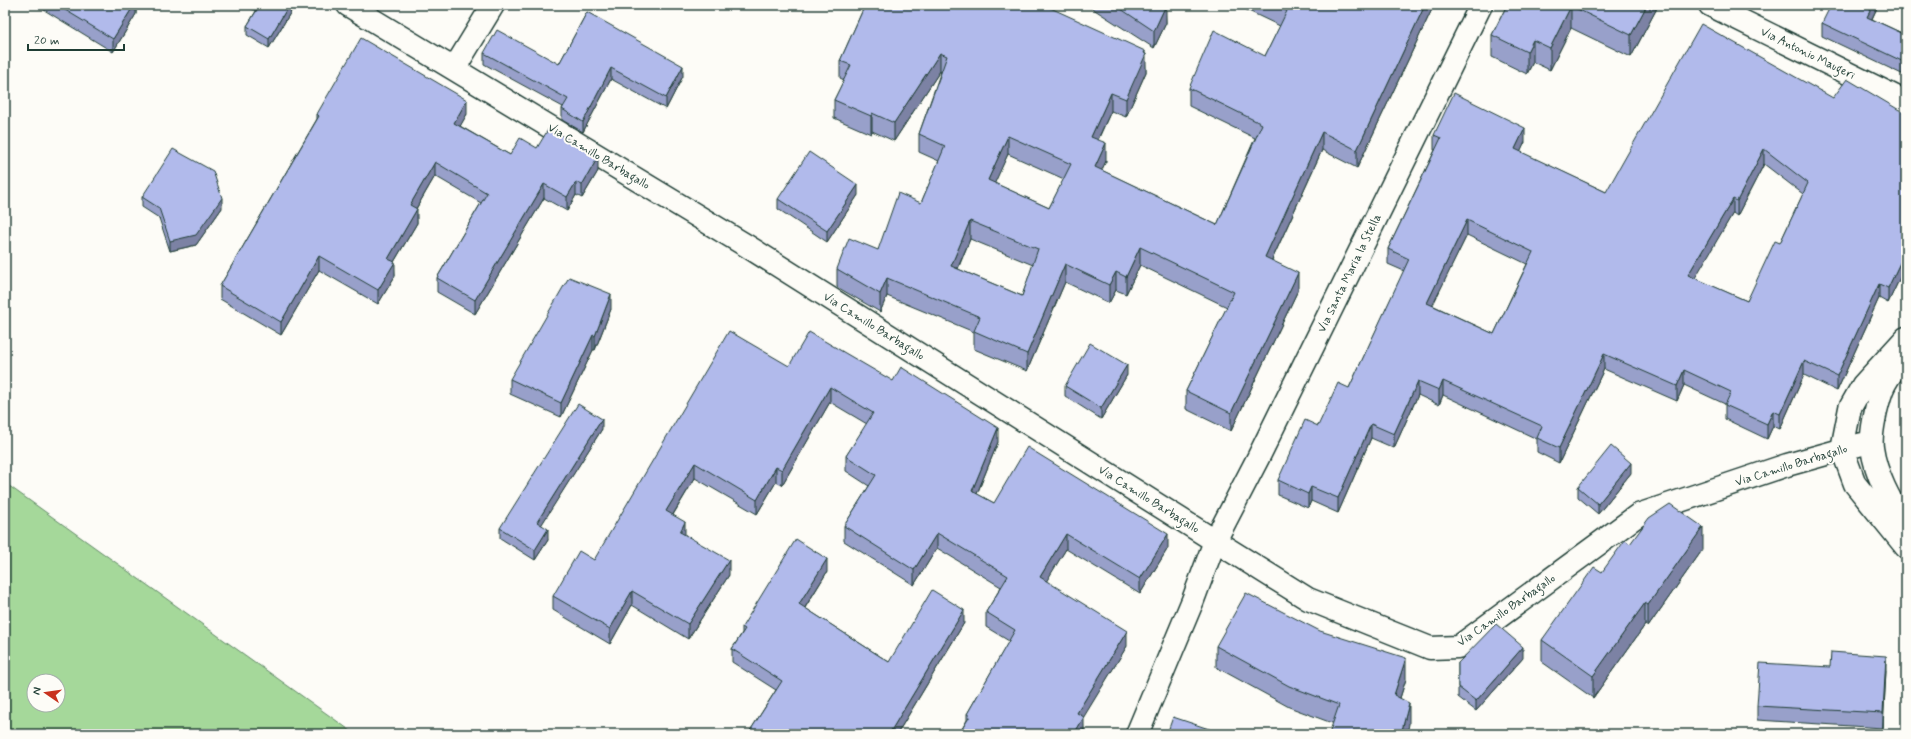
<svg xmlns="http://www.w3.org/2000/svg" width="1911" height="739" viewBox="0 0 1911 739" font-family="Mynerve,sans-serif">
<rect width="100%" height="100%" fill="#fdfcf7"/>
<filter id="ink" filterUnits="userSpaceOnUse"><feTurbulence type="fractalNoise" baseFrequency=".025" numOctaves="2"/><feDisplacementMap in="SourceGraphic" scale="8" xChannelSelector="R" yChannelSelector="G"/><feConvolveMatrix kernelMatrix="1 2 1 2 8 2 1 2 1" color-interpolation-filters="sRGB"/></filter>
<g filter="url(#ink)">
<path fill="#a5d89a" stroke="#628a67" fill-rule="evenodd" d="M 5,483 L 355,734 L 5,734 ZM 34,681 L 58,681 L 58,705 L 34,705 Z"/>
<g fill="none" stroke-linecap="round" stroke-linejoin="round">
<defs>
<path id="minor" d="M 348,5 L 747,246 L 1215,541
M 454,69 L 493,5"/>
<path id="tertiary" d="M 1710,5 L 1906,102
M 1906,338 L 1863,385 L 1850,408 L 1842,449 L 1855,484 L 1906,547
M 1902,359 C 1895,368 1886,379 1882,390 C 1877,404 1870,433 1872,448 C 1876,477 1892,503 1906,527
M 1215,541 L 1308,599 L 1430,648 L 1458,647 L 1638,515 L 1787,465 L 1862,444 L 1872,447
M 1137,734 L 1193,600 L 1215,541 L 1258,458 L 1481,5"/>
</defs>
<use href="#minor" stroke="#1f3d34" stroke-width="25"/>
<use href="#tertiary" stroke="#1f3d34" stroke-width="25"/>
<use href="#minor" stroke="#fdfcf7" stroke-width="22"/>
<use href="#tertiary" stroke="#fdfcf7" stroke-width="22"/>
</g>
<path fill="#98a0ca" stroke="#1f3d34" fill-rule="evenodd" d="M 36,5 L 136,5 L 136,14 L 113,52 Z
M 245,5 L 295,5 L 269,48 L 247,35 L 247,26 L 256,11 Z
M 865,5 L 1145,54 L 1146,72 L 1126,117 L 1111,111 L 1098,140 L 1106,161 L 1101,170 L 1217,225 L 1255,138 L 1189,106 L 1189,88 L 1265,56 L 1280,26 L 1236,5 L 1434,5 L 1357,168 L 1322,150 L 1272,260 L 1298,290 L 1231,431 L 1186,409 L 1186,391 L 1227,307 L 1140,265 L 1126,294 L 1116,290 L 1109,303 L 1065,282 L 1027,371 L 974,349 L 974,332 L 887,296 L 880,312 L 837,287 L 837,269 L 878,250 L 921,203 L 939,161 L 919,152 L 919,134 L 941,71 L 940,71 L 894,141 L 872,131 L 871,134 L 834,118 L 834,100 L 844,80 L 840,78 L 840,61 ZM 1008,154 L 1064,179 L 1049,208 L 994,183 ZM 970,239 L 1033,265 L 1022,296 L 958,269 Z
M 1087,5 L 1165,5 L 1166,23 L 1154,48 Z
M 1507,5 L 1656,5 L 1656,10 L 1631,57 L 1571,28 L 1550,70 L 1533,62 L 1527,74 L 1492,57 L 1492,35 Z
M 1876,5 L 1876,10 L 1872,19 L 1906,35 L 1906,76 L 1822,36 L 1822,23 Z
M 587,12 L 683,76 L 666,109 L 611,79 L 583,132 L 562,120 L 562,109 L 563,107 L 484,64 L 484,53 L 559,64 Z
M 1833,98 L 1906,114 L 1906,265 L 1888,303 L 1879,298 L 1837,391 L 1804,375 L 1780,429 L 1773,426 L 1767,439 L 1725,419 L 1725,404 L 1684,385 L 1677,401 L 1604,369 L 1559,463 L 1537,452 L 1537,439 L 1443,395 L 1439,405 L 1418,395 L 1394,448 L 1371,438 L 1338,513 L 1311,501 L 1308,508 L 1278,495 L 1278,480 L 1318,426 L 1349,388 L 1404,271 L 1388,264 L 1388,249 L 1435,150 L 1434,150 L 1434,135 L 1525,142 L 1520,152 L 1606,192 ZM 1764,164 L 1803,194 L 1780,243 L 1747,301 L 1694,278 L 1733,213 L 1737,216 ZM 1467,235 L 1527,264 L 1494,334 L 1432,305 Z
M 317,114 L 467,114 L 460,126 L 510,155 L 537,148 L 598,171 L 582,198 L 576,195 L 567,211 L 544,198 L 475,314 L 437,292 L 437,278 L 481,203 L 435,176 L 416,209 L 417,223 L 394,262 L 395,276 L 378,304 L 319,270 L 281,335 L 220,299 L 220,286 L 317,119 Z
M 858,195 L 827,242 L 778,209 L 778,199 Z
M 142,197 L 222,208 L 196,245 L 170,251 L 159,218 L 142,207 Z
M 611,309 L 595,350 L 593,350 L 561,417 L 510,394 L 510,379 Z
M 789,366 L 998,442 L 977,494 L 994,503 L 1168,548 L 1140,594 L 1066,549 L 1046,581 L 1127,646 L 1083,717 L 1084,732 L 1082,734 L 959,734 L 967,720 L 967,714 L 1009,641 L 986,627 L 986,612 L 1001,587 L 937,548 L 914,585 L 844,541 L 844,526 L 869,486 L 846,471 L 846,456 L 867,424 L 830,402 L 782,485 L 776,482 L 757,514 L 695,478 L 673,515 L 685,535 L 729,575 L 688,639 L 632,605 L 610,644 L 553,610 L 553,596 L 594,560 Z
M 1127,375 L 1101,419 L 1065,396 L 1065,386 Z
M 602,429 L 541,525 L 548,540 L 535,560 L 500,538 L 500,528 Z
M 1631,473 L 1598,514 L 1578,497 L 1578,487 Z
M 1630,544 L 1703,549 L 1648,627 L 1645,625 L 1593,698 L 1542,662 L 1542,640 L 1602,572 Z
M 827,572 L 805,608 L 889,662 L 964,623 L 897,734 L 748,734 L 776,690 L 732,662 L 732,649 L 742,633 L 742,627 Z
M 1216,646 L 1406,679 L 1400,698 L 1409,724 L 1332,723 L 1289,707 L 1216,667 Z
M 1523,658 L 1476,711 L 1458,697 L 1458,663 Z
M 1886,670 L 1883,728 L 1757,720 L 1757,706 Z"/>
<path fill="#7c82a4" stroke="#1f3d34" d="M 134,5 L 136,5 L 136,14 L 113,52 L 113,39 Z
M 289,5 L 295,5 L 269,48 L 269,39 Z
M 1166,5 L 1166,23 L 1154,48 L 1154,31 Z
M 1425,5 L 1434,5 L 1357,168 L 1357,150 Z
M 1647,5 L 1656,5 L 1656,10 L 1631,57 L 1631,35 Z
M 1873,5 L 1876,5 L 1876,10 L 1867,29 L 1867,17 Z
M 1571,6 L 1571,28 L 1550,70 L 1550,48 Z
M 1533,40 L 1533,62 L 1527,74 L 1527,52 Z
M 1145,51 L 1145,56 L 1146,54 L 1146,72 L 1126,117 L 1126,99 Z
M 940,53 L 940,71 L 894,141 L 894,123 Z
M 683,66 L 683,76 L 666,109 L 666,98 Z
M 611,68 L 611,79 L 583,132 L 583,122 Z
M 1111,93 L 1111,111 L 1091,154 L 1091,137 Z
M 467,100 L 467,114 L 454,137 L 454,123 Z
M 872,113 L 872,131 L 871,134 L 871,116 Z
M 1525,128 L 1525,142 L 1515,164 L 1515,149 Z
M 1322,132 L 1322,150 L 1265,275 L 1265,257 Z
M 1008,136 L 1008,154 L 988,198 L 988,180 Z
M 1106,143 L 1106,161 L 1095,185 L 1095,167 Z
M 1764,149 L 1764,164 L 1737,216 L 1737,201 Z
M 598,157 L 598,171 L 582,198 L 582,185 Z
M 435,162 L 435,176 L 410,219 L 410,205 Z
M 576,182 L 576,195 L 567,211 L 567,197 Z
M 544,184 L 544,198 L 475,314 L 475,300 Z
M 858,185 L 858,195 L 827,242 L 827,231 Z
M 222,198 L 222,208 L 196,245 L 170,251 L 170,241 Z
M 1733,199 L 1733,213 L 1688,290 L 1688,275 Z
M 417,209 L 417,223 L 388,272 L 388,259 Z
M 1467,220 L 1467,235 L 1427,317 L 1427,303 Z
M 970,221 L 970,239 L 951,284 L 951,266 Z
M 1140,247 L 1140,265 L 1126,294 L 1126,277 Z
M 1906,250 L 1906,265 L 1888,303 L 1888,288 Z
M 319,256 L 319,270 L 281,335 L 281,322 Z
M 395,262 L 395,276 L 378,304 L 378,290 Z
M 1065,264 L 1065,282 L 1027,371 L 1027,354 Z
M 1116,272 L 1116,290 L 1109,303 L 1109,285 Z
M 1298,273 L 1298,290 L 1231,431 L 1231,413 Z
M 887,278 L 887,296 L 880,312 L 880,294 Z
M 1879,284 L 1879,298 L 1837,391 L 1837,376 Z
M 611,294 L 611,309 L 595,350 L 595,336 Z
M 593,335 L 593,350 L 561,417 L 561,403 Z
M 1604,354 L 1604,369 L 1559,463 L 1559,448 Z
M 1804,361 L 1804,375 L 1780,429 L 1780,414 Z
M 1127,365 L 1127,375 L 1101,419 L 1101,408 Z
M 1684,370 L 1684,385 L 1677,401 L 1677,386 Z
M 1418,381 L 1418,395 L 1394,448 L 1394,434 Z
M 1443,381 L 1443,395 L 1439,405 L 1439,390 Z
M 830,387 L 830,402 L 782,485 L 782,470 Z
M 1773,411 L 1773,426 L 1767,439 L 1767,424 Z
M 602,419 L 602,429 L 537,532 L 537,522 Z
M 1371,424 L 1371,438 L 1338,513 L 1338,498 Z
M 998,428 L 998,442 L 972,506 L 972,491 Z
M 695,463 L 695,478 L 666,526 L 666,511 Z
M 1631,463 L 1631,473 L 1598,514 L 1598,504 Z
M 776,467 L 776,482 L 757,514 L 757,500 Z
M 1311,487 L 1311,501 L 1308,508 L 1308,494 Z
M 685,522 L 685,537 L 680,532 Z
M 1703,527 L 1703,549 L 1648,627 L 1648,605 Z
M 548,529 L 548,540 L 535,560 L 535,550 Z
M 937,533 L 937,548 L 914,585 L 914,570 Z
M 1066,534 L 1066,549 L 1040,592 L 1040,577 Z
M 1168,534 L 1168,548 L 1140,594 L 1140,579 Z
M 827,559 L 827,572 L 799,617 L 799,604 Z
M 729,560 L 729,575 L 688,639 L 688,624 Z
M 632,591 L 632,605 L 610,644 L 610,629 Z
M 1645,603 L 1645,625 L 1593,698 L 1593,676 Z
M 964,610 L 964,623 L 897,734 L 889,734 Z
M 1127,631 L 1127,646 L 1077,728 L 1077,713 Z
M 1523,647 L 1523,658 L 1476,711 L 1476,701 Z
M 1886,656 L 1886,670 L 1883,728 L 1883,713 Z
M 1406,658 L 1406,679 L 1394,717 L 1394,695 Z
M 1409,703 L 1409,724 L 1407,734 L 1401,734 Z
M 1084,717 L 1084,732 L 1082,734 L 1074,734 Z"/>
<path fill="#b1baeb" stroke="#1f3d34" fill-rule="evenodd" d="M 57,5 L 134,5 L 113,39 Z
M 260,5 L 289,5 L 269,39 L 247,26 Z
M 865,5 L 1044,5 L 1145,51 L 1144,53 L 1146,54 L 1126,99 L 1111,93 L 1091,137 L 1106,143 L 1095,167 L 1217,225 L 1262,124 L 1189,88 L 1214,30 L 1265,56 L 1287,11 L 1274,5 L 1425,5 L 1357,150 L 1322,132 L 1265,257 L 1298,273 L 1231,413 L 1186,391 L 1234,292 L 1140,247 L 1126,277 L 1116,272 L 1109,285 L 1065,264 L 1027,354 L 974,331 L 980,317 L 887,278 L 880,294 L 837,269 L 849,238 L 878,250 L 898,193 L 921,203 L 945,146 L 919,134 L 947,56 L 940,53 L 894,123 L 872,113 L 871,116 L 834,100 L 851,65 L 840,61 ZM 1008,136 L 1071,164 L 1049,208 L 988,180 ZM 970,221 L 1038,249 L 1022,296 L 951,266 Z
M 1115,5 L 1166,5 L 1154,31 Z
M 1507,5 L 1647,5 L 1631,35 L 1571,6 L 1550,48 L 1533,40 L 1527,52 L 1492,35 Z
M 1831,5 L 1873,5 L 1867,17 L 1906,35 L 1906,63 L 1822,23 Z
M 587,12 L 683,66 L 666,98 L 611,68 L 583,122 L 562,109 L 568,99 L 484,53 L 497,30 L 559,64 Z
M 1701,24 L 1833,98 L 1847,79 L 1906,114 L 1906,250 L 1888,288 L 1879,284 L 1837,376 L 1804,361 L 1780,414 L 1773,411 L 1767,424 L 1725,405 L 1731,392 L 1684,370 L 1677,386 L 1604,354 L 1559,448 L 1537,438 L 1542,426 L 1443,381 L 1439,390 L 1418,381 L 1394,434 L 1371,424 L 1338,498 L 1311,487 L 1308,494 L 1278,480 L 1305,420 L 1318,426 L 1338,383 L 1349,388 L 1409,259 L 1388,249 L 1441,138 L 1434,135 L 1454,93 L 1525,128 L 1515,149 L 1606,192 ZM 1764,149 L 1808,183 L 1780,243 L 1775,241 L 1747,301 L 1688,275 L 1733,199 L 1737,201 ZM 1467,220 L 1533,252 L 1494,334 L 1427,303 Z
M 361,38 L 467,100 L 454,123 L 510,155 L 520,138 L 537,148 L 549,128 L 598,157 L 582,185 L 576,182 L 567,197 L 544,184 L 475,300 L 437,278 L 487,193 L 435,162 L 410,205 L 417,209 L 388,259 L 395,262 L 378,290 L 319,256 L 281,322 L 220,286 L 319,116 L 317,114 Z
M 173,149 L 213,171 L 222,198 L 196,235 L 170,241 L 159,208 L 142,197 Z
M 809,152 L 858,185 L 827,231 L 778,199 Z
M 569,277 L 611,294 L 595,336 L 593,335 L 561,403 L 510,379 Z
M 729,331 L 789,366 L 809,332 L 893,381 L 901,367 L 998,428 L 972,491 L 994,503 L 1027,447 L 1168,534 L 1140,579 L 1066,534 L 1040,577 L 1127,631 L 1077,713 L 1084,717 L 1074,734 L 959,734 L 970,716 L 967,714 L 1015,630 L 986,612 L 1008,576 L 937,533 L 914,570 L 844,526 L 876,475 L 846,456 L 873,413 L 830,387 L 782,470 L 776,467 L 757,500 L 695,463 L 666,511 L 685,522 L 680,532 L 729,560 L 688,624 L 632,591 L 610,629 L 553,596 L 579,551 L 594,560 Z
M 1090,343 L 1127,365 L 1101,408 L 1065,386 Z
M 578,404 L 602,419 L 537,522 L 548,529 L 535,550 L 500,528 Z
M 1611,446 L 1631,463 L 1598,504 L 1578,487 Z
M 1670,504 L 1703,527 L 1648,605 L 1645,603 L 1593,676 L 1542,640 L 1594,567 L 1602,572 L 1625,540 L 1630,544 L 1649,518 Z
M 796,539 L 827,559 L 799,604 L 889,662 L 932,590 L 964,610 L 889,734 L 748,734 L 782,681 L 732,649 L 745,629 L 742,627 Z
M 1246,593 L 1320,631 L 1406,658 L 1394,695 L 1409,703 L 1401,734 L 1329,734 L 1339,705 L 1289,686 L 1216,646 Z
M 1496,624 L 1523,647 L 1476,701 L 1458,687 L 1458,663 Z
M 1831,652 L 1886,656 L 1883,713 L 1757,706 L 1760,663 L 1830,667 Z
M 1173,717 L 1224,734 L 1167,734 Z"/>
</g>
<g text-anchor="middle" stroke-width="4" stroke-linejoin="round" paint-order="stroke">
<g font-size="12" fill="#1f3d34" stroke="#fdfcf7">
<text transform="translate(1808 53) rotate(26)" y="4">Via Antonio Maugeri</text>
<text transform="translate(599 156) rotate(31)" y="4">Via Camillo Barbagallo</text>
<text transform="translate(1349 273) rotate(-64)" y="4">Via Santa Maria la Stella</text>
<text transform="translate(874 326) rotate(32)" y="4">Via Camillo Barbagallo</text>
<text transform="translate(1791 465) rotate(-17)" y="4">Via Camillo Barbagallo</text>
<text transform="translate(1149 499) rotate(32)" y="4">Via Camillo Barbagallo</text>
<text transform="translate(1506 610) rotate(-35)" y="4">Via Camillo Barbagallo</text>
</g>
</g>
<rect width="1911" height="739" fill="none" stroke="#fdfcf7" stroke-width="20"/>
<rect x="10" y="10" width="1891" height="719" fill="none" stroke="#1f3d34" stroke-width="1.5" filter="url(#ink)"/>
<g transform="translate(46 693) rotate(283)"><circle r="19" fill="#fdfcf7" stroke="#a4b0a9"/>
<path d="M0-3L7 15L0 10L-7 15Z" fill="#c8321e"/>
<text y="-6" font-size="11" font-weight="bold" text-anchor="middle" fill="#1f3d34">N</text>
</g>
<path d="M28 44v6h96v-6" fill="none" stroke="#1f3d34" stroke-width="2"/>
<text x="34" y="44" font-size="12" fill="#1f3d34" stroke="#fdfcf7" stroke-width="3" paint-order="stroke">20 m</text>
</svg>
